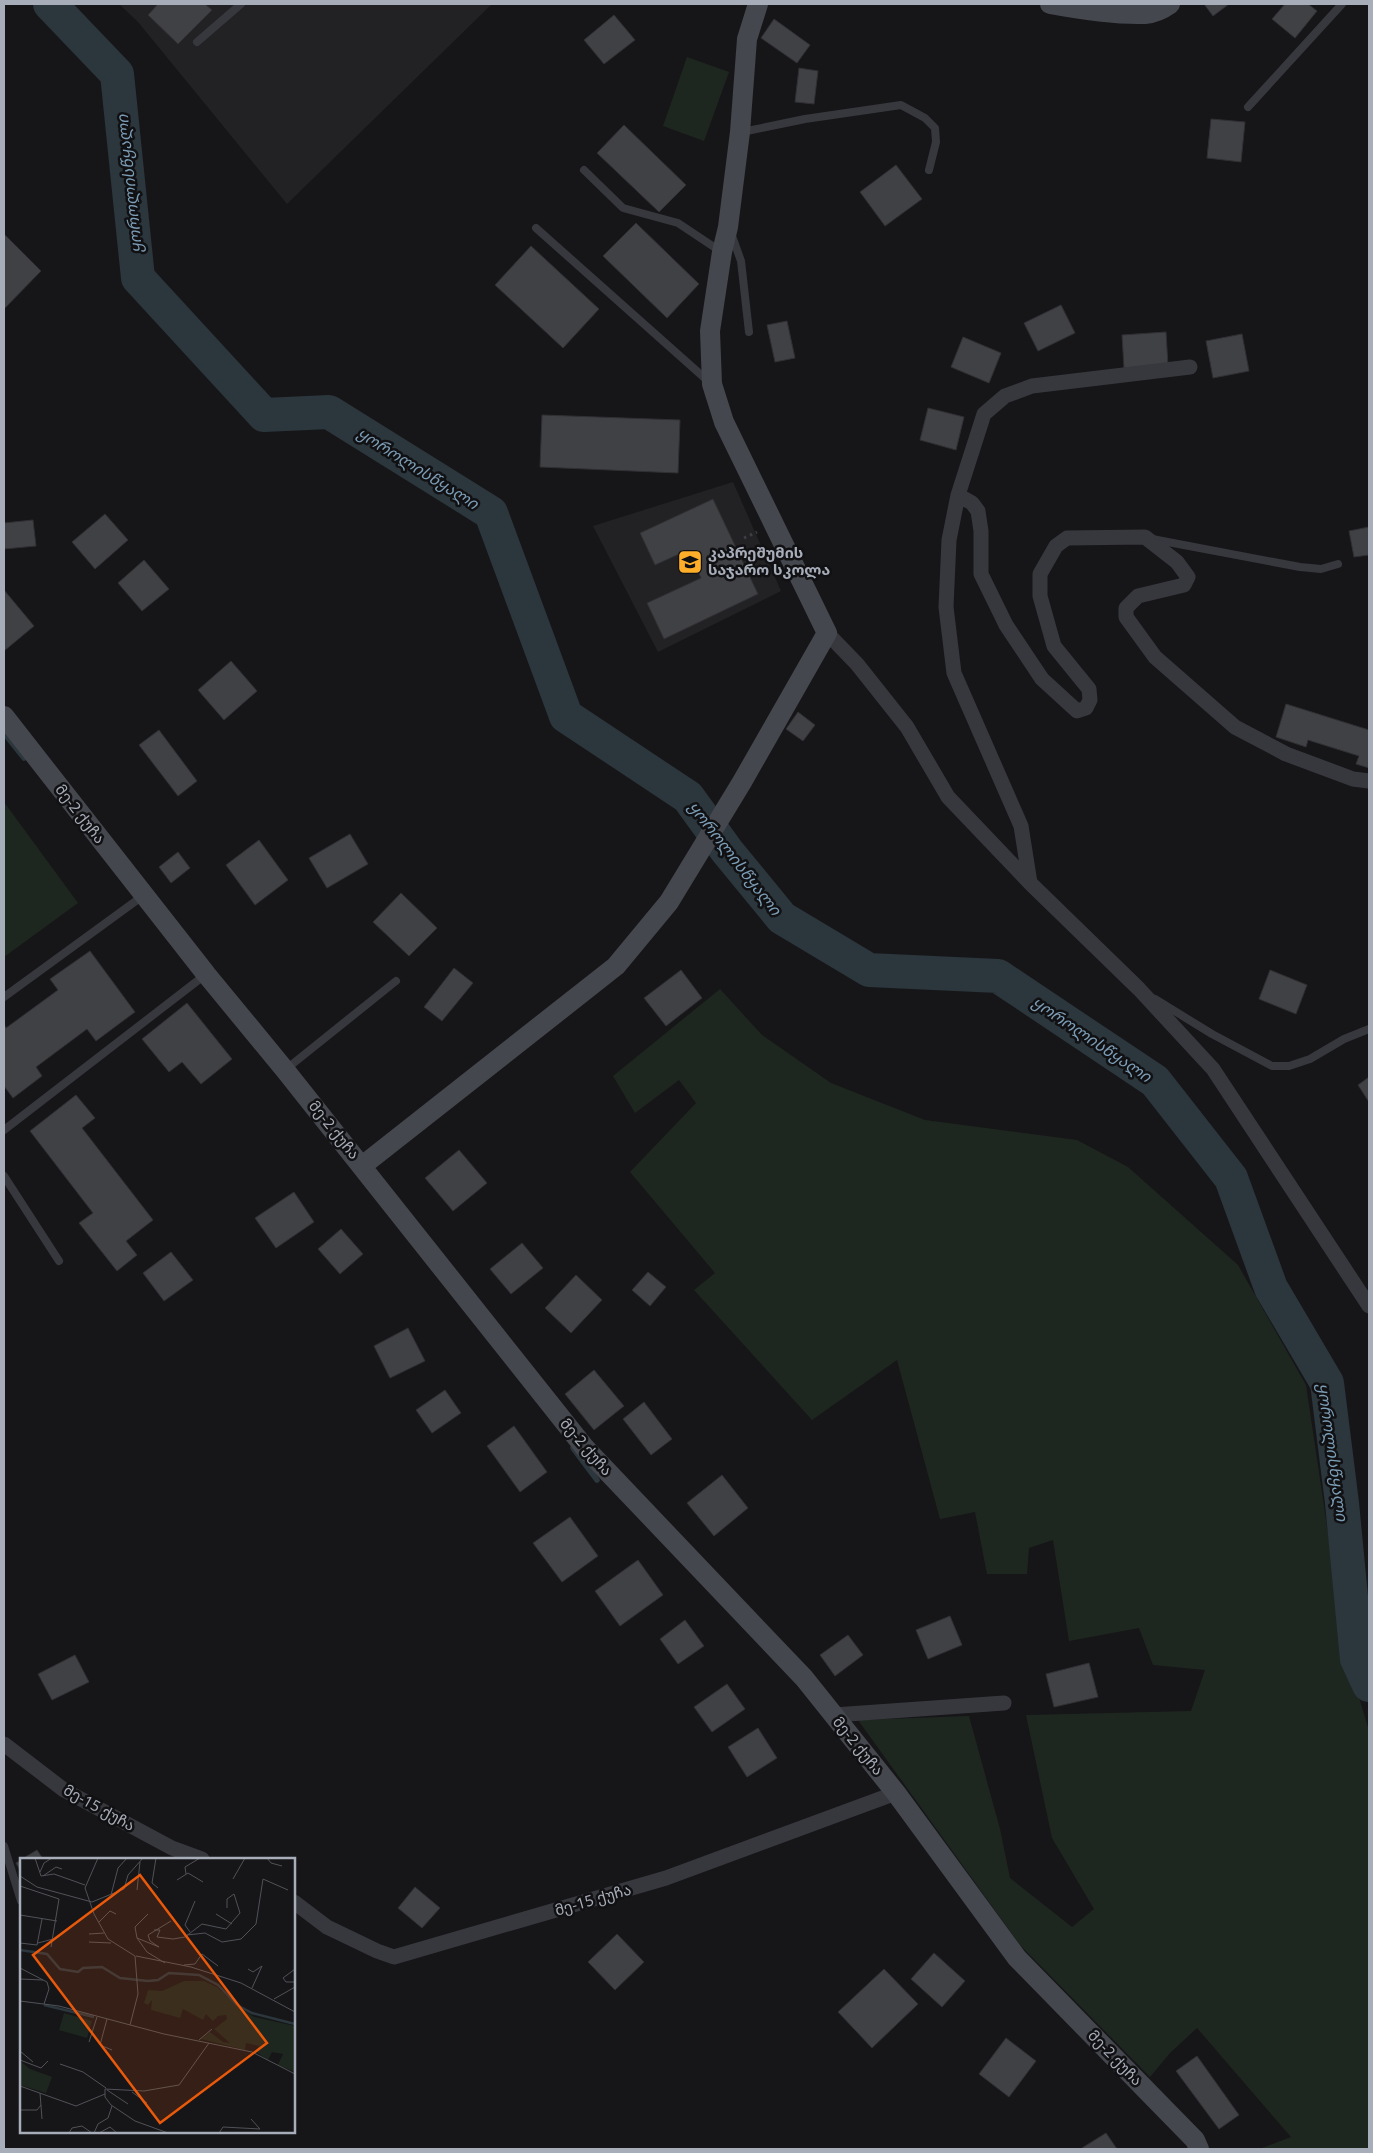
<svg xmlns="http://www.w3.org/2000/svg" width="1373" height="2153" viewBox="0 0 1373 2153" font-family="'Noto Sans','Noto Sans Georgian',sans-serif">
<rect width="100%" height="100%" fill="#161618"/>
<path fill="#222225" d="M 119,4 L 492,4 L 287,204 L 138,22 Z
M 733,482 L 781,591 L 658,652 L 593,526 Z"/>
<path fill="#1e271f" d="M 687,57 L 729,72 L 704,141 L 663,126 Z
M 4,802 L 78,903 L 4,957 Z
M 720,989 L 762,1035 L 831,1083 L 925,1120 L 1077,1140 L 1128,1167 L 1238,1265 L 1306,1385 L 1346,1654 L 1369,1731 L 1369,2149 L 1259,2149 L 1291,2137 L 1197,2028 L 1170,2053 L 1150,2077 L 1020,1945 L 858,1720 L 969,1716 L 1000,1829 L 1010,1878 L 1072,1927 L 1094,1909 L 1052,1838 L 1026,1715 L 1191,1711 L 1205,1670 L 1153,1665 L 1139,1628 L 1069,1641 L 1053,1540 L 1029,1548 L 1027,1574 L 987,1574 L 975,1512 L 940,1519 L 897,1360 L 812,1420 L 694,1290 L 715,1273 L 630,1172 L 696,1103 L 679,1080 L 635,1113 L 613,1076 Z"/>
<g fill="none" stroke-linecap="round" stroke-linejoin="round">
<path stroke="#2b363d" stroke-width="5.5" d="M 4,733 L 24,758
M 573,1448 L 597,1480"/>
<path stroke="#2b363d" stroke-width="34" d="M 50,4 L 117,74 L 138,278 L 264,415 L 329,412 L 491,513 L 566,716 L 688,797 L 727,851 L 782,918 L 869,970 L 998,976 L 1155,1081 L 1231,1178 L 1271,1288 L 1327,1383 L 1342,1503 L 1357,1659 L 1369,1685"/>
</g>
<path fill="#404145" stroke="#303034" d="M 158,4 L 205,4 L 212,10 L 178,44 L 148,15 Z
M 1204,4 L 1229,4 L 1213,16 Z
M 1285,4 L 1308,4 L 1317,11 L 1295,38 L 1272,19 Z
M 614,15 L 635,40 L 604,64 L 584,40 Z
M 774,19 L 810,45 L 797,63 L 761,38 Z
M 799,68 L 818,71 L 814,104 L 795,102 Z
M 1211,119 L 1245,122 L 1241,162 L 1207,158 Z
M 624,125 L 686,185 L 659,212 L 597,153 Z
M 896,165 L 922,199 L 885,226 L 860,192 Z
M 636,223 L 699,284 L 667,318 L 603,256 Z
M 4,234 L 41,271 L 4,309 Z
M 531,246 L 599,309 L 563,348 L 495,285 Z
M 1061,305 L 1075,333 L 1038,351 L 1024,323 Z
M 787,321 L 795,358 L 775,362 L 767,325 Z
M 1166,332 L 1168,366 L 1124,368 L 1122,335 Z
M 1242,334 L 1249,371 L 1213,378 L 1206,341 Z
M 963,337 L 1001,353 L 989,383 L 951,367 Z
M 928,408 L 964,417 L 956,450 L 920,440 Z
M 542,415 L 680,420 L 678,473 L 540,467 Z
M 713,499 L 758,594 L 664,639 L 647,603 L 701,578 L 688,550 L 655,565 L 640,533 Z
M 105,514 L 128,540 L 95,569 L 72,542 Z
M 33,520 L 36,546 L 4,549 L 4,523 Z
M 1369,527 L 1369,555 L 1354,557 L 1349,531 Z
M 144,560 L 169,589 L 142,611 L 118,583 Z
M 4,590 L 34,626 L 4,651 Z
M 231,661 L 257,691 L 224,720 L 198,690 Z
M 1286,704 L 1369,730 L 1369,768 L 1356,764 L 1359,756 L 1308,740 L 1306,747 L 1276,737 Z
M 798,712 L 815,725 L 803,741 L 786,729 Z
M 159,730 L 197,781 L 178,796 L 139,745 Z
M 350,834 L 368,864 L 327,888 L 309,858 Z
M 259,840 L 288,880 L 255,905 L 226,865 Z
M 178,852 L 190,868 L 171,883 L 159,867 Z
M 401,893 L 437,928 L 409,956 L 373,922 Z
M 90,951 L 135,1012 L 96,1041 L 87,1029 L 36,1067 L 42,1076 L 13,1098 L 4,1086 L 4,1024 L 6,1028 L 58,990 L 50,979 Z
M 454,968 L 473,983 L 442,1021 L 424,1007 Z
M 681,970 L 702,998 L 666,1026 L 644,998 Z
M 1270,970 L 1307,985 L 1296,1014 L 1259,999 Z
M 187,1003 L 232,1059 L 201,1084 L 182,1062 L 169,1072 L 142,1039 Z
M 1369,1077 L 1369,1102 L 1358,1085 Z
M 76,1095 L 95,1118 L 82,1128 L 153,1220 L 126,1241 L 137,1255 L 117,1271 L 79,1223 L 93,1213 L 30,1131 Z
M 459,1150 L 487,1183 L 453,1211 L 425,1178 Z
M 294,1192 L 314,1222 L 276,1248 L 255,1218 Z
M 341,1229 L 363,1254 L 340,1274 L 318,1249 Z
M 522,1243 L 543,1268 L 511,1294 L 490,1269 Z
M 171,1252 L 193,1280 L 164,1301 L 143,1273 Z
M 648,1272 L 666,1287 L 650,1306 L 632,1290 Z
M 576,1275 L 602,1300 L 571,1333 L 545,1308 Z
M 408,1328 L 425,1361 L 390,1378 L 374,1346 Z
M 594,1370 L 624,1406 L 594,1430 L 565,1394 Z
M 445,1390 L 461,1413 L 432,1433 L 416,1410 Z
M 644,1402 L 672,1439 L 651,1455 L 623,1419 Z
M 514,1426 L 547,1472 L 520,1492 L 487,1446 Z
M 722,1475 L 748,1508 L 714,1536 L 687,1503 Z
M 570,1517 L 598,1556 L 562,1582 L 533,1543 Z
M 638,1560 L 663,1595 L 620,1626 L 595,1591 Z
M 950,1616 L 962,1645 L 928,1659 L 916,1630 Z
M 685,1620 L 704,1646 L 678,1664 L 660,1639 Z
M 848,1635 L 863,1655 L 835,1676 L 820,1655 Z
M 75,1655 L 89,1682 L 52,1700 L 38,1674 Z
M 1089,1663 L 1098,1697 L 1054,1707 L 1046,1674 Z
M 727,1684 L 745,1709 L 712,1732 L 694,1707 Z
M 758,1728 L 777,1758 L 747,1777 L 728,1747 Z
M 37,1850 L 43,1859 L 22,1859 Z
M 21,1860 L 21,1872 L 16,1863 Z
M 415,1887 L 440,1908 L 422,1928 L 398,1908 Z
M 617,1934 L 644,1962 L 615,1990 L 588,1962 Z
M 934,1953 L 965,1981 L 942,2007 L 911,1979 Z
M 884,1969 L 918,2004 L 872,2048 L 838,2012 Z
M 1006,2038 L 1036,2061 L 1009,2097 L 979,2074 Z
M 1197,2056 L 1239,2115 L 1219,2129 L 1176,2071 Z
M 1106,2133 L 1117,2149 L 1083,2149 L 1082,2148 Z"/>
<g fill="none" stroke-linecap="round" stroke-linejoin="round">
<path stroke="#3d3f45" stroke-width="3" stroke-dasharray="2.5 4" stroke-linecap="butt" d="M 744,538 L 757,532"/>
<path stroke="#37383e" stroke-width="8" d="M 197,42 L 241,4
M 1248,107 L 1342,4
M 742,132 L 805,119 L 901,105 L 925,118 L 935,128 L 936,142 L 929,170
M 584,170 L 623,208 L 678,223 L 720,251
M 536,228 L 708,381
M 731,233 L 741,261 L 749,332
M 1152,539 L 1300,567 L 1321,569 L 1338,564
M 4,997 L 144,895
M 1155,999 L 1212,1034 L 1272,1066 L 1289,1066 L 1310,1059 L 1344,1039 L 1369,1029
M 285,1070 L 396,981
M 4,1130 L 205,975
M 4,1176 L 59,1261
M 4,1846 L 21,1901"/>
<path stroke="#37383e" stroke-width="15" d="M 958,495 L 972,503 L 978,511 L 981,531 L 981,574 L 1006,625 L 1042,679 L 1077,711 L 1086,708 L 1090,700 L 1089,689 L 1054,646 L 1040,596 L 1040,574 L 1056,546 L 1067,538 L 1145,537 L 1177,562 L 1188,577 L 1184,585 L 1138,596 L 1126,608 L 1126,617 L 1155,657 L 1235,727 L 1286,754 L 1353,779 L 1369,781
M 827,633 L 857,664 L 907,727 L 948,797 L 1030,883 L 1139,989 L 1213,1069 L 1369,1306
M 1030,883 L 1021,826 L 954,673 L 946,607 L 949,540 L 958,495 L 984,414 L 1005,396 L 1032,386 L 1190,367
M 834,1715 L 1004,1703
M 4,1744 L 64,1790 L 172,1848 L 202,1859
M 294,1902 L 327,1927 L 377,1951 L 394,1957 L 666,1878 L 896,1793"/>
<path stroke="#45474e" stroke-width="20" d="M 1050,4 C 1077,9 1117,15 1145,14 C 1154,13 1163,9 1170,4
M 4,716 L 206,974 L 285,1070 L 585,1448 L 804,1678 L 896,1793 L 1017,1958 L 1195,2140 L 1199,2149
M 362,1166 L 616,966 L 669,902 L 742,782 L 827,633 L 724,422 L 712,384 L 710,331 L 722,252 L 728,227 L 740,132 L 747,39 L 758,4"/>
</g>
<defs>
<symbol id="school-square" viewBox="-11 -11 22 22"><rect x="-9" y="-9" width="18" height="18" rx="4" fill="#feae28" stroke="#111113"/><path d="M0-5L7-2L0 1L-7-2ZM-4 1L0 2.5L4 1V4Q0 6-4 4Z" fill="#111"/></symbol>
</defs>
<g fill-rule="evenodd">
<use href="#school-square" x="676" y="548" width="28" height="28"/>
</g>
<g text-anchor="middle" stroke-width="5" stroke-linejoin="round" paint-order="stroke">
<g font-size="15" font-weight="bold" fill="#a7adb9" stroke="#111113" text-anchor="start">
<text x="708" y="558">კაპრეშუმის<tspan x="708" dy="17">საჯარო სკოლა</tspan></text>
</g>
<g font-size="15" fill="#a7adb9" stroke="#111113">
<text transform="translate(80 814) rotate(52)" y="5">მე-2 ქუჩა</text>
<text transform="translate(334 1130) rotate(51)" y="5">მე-2 ქუჩა</text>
<text transform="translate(586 1447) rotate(49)" y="5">მე-2 ქუჩა</text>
<text transform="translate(858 1746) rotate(51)" y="5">მე-2 ქუჩა</text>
<text transform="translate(99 1808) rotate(29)" y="5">მე-15 ქუჩა</text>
<text transform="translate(593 1900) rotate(-16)" y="5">მე-15 ქუჩა</text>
<text transform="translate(1115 2058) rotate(46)" y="5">მე-2 ქუჩა</text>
</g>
<g font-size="16" font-style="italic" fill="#7c9db6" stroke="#111113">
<text transform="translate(129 184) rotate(-96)" y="6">ყოროლისწყალი</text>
<text transform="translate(418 468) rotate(32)" y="6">ყოროლისწყალი</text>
<text transform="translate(735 858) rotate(52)" y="6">ყოროლისწყალი</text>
<text transform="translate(1092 1039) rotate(34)" y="6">ყოროლისწყალი</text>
<text transform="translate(1333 1452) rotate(82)" y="6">ყოროლისწყალი</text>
</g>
</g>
<g transform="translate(20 1858)">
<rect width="275" height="275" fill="#161618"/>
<path d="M 164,123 L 184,123 L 197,129 L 216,147 L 234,159 L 275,168 L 275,214 L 258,207 L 263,196 L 252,194 L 248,202 L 236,194 L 239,188 L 226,185 L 225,192 L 181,181 L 190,174 L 203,184 L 210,185 L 194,171 L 207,161 L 206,157 L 198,158 L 193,163 L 186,156 L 183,162 L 163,151 L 160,160 L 131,152 L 132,142 L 128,147 L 124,145 L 128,132 L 142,133 ZM 44,155 L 72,163 L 67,180 L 39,172 ZM 0,203 L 10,211 L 32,219 L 26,235 L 0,227 Z" fill="#1e271f"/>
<path fill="none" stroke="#2b363d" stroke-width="2.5" d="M 0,92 L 27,96 L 40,111 L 58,114 L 63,110 L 82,109 L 100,120 L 128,123 L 138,122 L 149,115 L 179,117 L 198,127 L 217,147 L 232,155 L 275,166M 24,147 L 74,159"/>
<path fill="none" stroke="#505258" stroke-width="1" d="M 15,0 L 21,18 L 34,16 L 65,27M 78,0 L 65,30 L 74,56 L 88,81 L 115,98 L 118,136 L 110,167M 136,0 L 132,25 L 138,30M 247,0 L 251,5 L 262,8M 20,14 L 24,5 L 32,0M 166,16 L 165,9 L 180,0M 0,18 L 17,29 L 72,44 L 104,31 L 108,17 L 123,0M 23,18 L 36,9 L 42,11M 213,21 L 225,0M 157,22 L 168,15 L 183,24M 0,28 L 39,41 L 31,89M 117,32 L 120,4M 91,37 L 98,10 L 107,0M 128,56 L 115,69 L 117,80 L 127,94 L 145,105M 196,56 L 212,66M 0,57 L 37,63M 79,64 L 90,53 L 96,56M 134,72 L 140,72 L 137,79 L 153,81 L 165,79 L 182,66 L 206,71 L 220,55 L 214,36 L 207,41 L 207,50M 170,74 L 165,67 L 175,43M 69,76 L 84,75M 167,77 L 185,75 L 202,84 L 221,81 L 236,66 L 243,21 L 268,32M 117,80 L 139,89 L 130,83 L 128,77 L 151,63M 69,84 L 91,85M 0,85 L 17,87 L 22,61M 18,85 L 33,81M 116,98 L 171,109 L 221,125 L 275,154M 164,107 L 175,106 L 182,96 L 198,108M 0,110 L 27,124 L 29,131 L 24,146M 228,111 L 233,114 L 242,108 L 232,130M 275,111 L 263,120 L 266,124 L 275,124M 0,121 L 23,122M 254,141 L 275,129M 0,143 L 39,148 L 144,176 L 232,194 L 275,216M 87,161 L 80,187 L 92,192M 179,182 L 192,171M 69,184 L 77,159M 0,193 L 13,204M 0,202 L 21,210 L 28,203M 40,206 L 63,214 L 86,230M 0,228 L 56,248 L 85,236M 87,232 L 108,246M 112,234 L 127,245M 20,235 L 22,261M 0,252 L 17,252 L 21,247M 49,275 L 52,270 L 62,268 L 72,275M 74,275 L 78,266 L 88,260 L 92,248M 79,275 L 90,269 L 97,275M 148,275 L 115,263 L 91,247 L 85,239 L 85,231 L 124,233 L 159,227 L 189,185M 199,275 L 203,269 L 240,271 L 231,261"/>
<path fill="#e8590c" fill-opacity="0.15" stroke="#e8590c" stroke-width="2.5" d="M 120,17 L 247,185 L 140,265 L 13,97 Z"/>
<rect width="275" height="275" fill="none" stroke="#a7adb9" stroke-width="2.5"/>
</g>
<rect width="1373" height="2153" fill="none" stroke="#a7adb9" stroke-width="10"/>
</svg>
